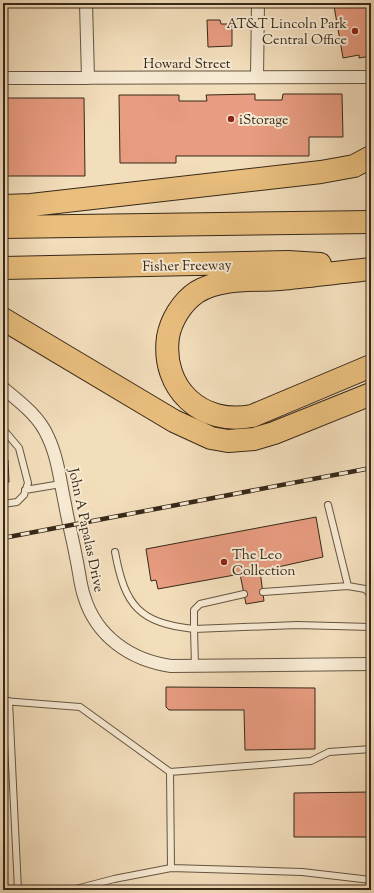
<svg xmlns="http://www.w3.org/2000/svg" width="374" height="893" viewBox="0 0 374 893" font-family="'Sorts Mill Goudy',serif">
<rect width="100%" height="100%" fill="#f3debc"/>
<filter id="stains"><feTurbulence type="fractalNoise" baseFrequency=".005" numOctaves="4"/><feColorMatrix values="0 0 0 0 .2 0 0 0 0 .09 0 0 0 0 .02 0 0 0 .5 -.17"/></filter>
<radialGradient id="worn" r=".72"><stop offset=".6" stop-color="#630" stop-opacity="0"/><stop offset="1" stop-color="#630" stop-opacity=".3"/></radialGradient>
<path fill="#e89c81" stroke="#362818" d="M 330,3 L 371,3 L 371,56 L 359,58 L 359,55 L 343,58 L 334,6 L 330,7 Z
M 207,20 L 220,20 L 221,24 L 232,24 L 232,46 L 208,47 Z
M 255,94 L 255,100 L 282,100 L 283,94 L 342,94 L 343,137 L 309,137 L 309,156 L 176,156 L 176,163 L 120,163 L 119,95 L 179,95 L 179,101 L 207,101 L 206,95 Z
M 3,98 L 84,98 L 85,176 L 3,176 Z
M 3,454 L 8,460 L 9,482 L 3,484 Z
M 316,517 L 323,557 L 260,571 L 264,601 L 246,604 L 240,574 L 158,589 L 156,580 L 151,581 L 146,549 Z
M 166,687 L 315,688 L 315,749 L 245,750 L 244,710 L 169,710 L 166,707 Z
M 371,792 L 371,837 L 294,837 L 294,793 Z"/>
<g fill="none" stroke-linecap="round" stroke-linejoin="round">
<defs>
<path id="lane" d="M 3,429 L 19,448 L 28,483 L 24,495 L 17,502 L 3,504
M 25,490 L 61,484
M 328,505 L 348,586
M 115,552 C 125,606 139,623 194,629 L 194,610 L 200,604 L 244,594
M 263,592 L 348,586 L 365,589 L 371,595
M 195,666 L 194,629 L 297,625 L 371,627
M 3,701 L 80,707 L 170,772
M 9,701 L 18,890
M 371,749 L 329,752 L 311,761 L 170,772 L 171,868 L 302,872 L 371,880
M 72,890 L 114,879 L 171,868"/>
<path id="street" d="M 86,3 L 88,78
M 257,77 L 258,3
M 3,78 L 371,77
M 3,388 C 20,402 39,416 48,437 C 58,458 60,481 65,504 C 68,522 73,540 76,557 C 79,570 80,584 84,596 C 96,636 130,660 171,666 L 371,664"/>
<path id="highway" d="M 3,206 L 31,205 L 321,172 L 354,166 L 371,157
M 3,227 L 371,222
M 3,268 L 288,262 L 320,264
M 371,269 C 341,272 310,276 280,279 C 253,281 221,277 197,292 C 182,302 171,320 168,337 C 161,388 201,426 252,416 L 371,366
M 3,319 L 174,421 L 211,438 L 228,441 L 254,439 L 274,433 L 371,394"/>
</defs>
<use href="#lane" stroke="#655641" stroke-width="8"/>
<use href="#street" stroke="#655641" stroke-width="14"/>
<use href="#highway" stroke="#362818" stroke-width="24"/>
<use href="#lane" stroke="#f7ead3" stroke-width="6"/>
<use href="#street" stroke="#f7ead3" stroke-width="12"/>
<use href="#highway" stroke="#eabf7e" stroke-width="22"/>
<defs>
<path id="rail" d="M 3,538 L 371,468"/>
</defs>
<use href="#rail" stroke="#362818" stroke-width="4.5"/>
<use href="#rail" stroke="#f7ead3" stroke-width="3" stroke-dasharray="9" stroke-linecap="butt"/>
</g>
<g fill="#8f2418" stroke="#f7ead3" stroke-width="1.5">
<circle cx="355" cy="31" r="4"/>
<circle cx="231" cy="119" r="4"/>
<circle cx="224" cy="562" r="4"/>
</g>
<g text-anchor="middle" stroke-width="4" stroke-linejoin="round" paint-order="stroke">
<g font-size="14" fill="#362818" stroke="#f7ead3" text-anchor="start">
<text x="347" y="28" text-anchor="end">AT&amp;T Lincoln Park<tspan x="347" dy="16">Central Office</tspan></text>
<text x="239" y="124">iStorage</text>
<text x="232" y="559">The Leo<tspan x="232" dy="16">Collection</tspan></text>
</g>
<g font-size="14" fill="#362818" stroke="#f7ead3">
<text x="187" y="68">Howard Street</text>
<text transform="translate(187 265) rotate(-1)" y="5">Fisher Freeway</text>
<text transform="translate(87 530) rotate(78)" y="5">John A Papalas Drive</text>
</g>
</g>
<rect width="374" height="893" fill="none" stroke="#f3debc" stroke-width="16"/>
<rect x="4" y="4" width="366" height="885" fill="none" stroke="#362818" stroke-width="2"/>
<rect x="8" y="8" width="358" height="877" fill="none" stroke="#362818"/>
<rect width="100%" height="100%" filter="url(#stains)"/>
<rect width="100%" height="100%" fill="url(#worn)"/>
</svg>
